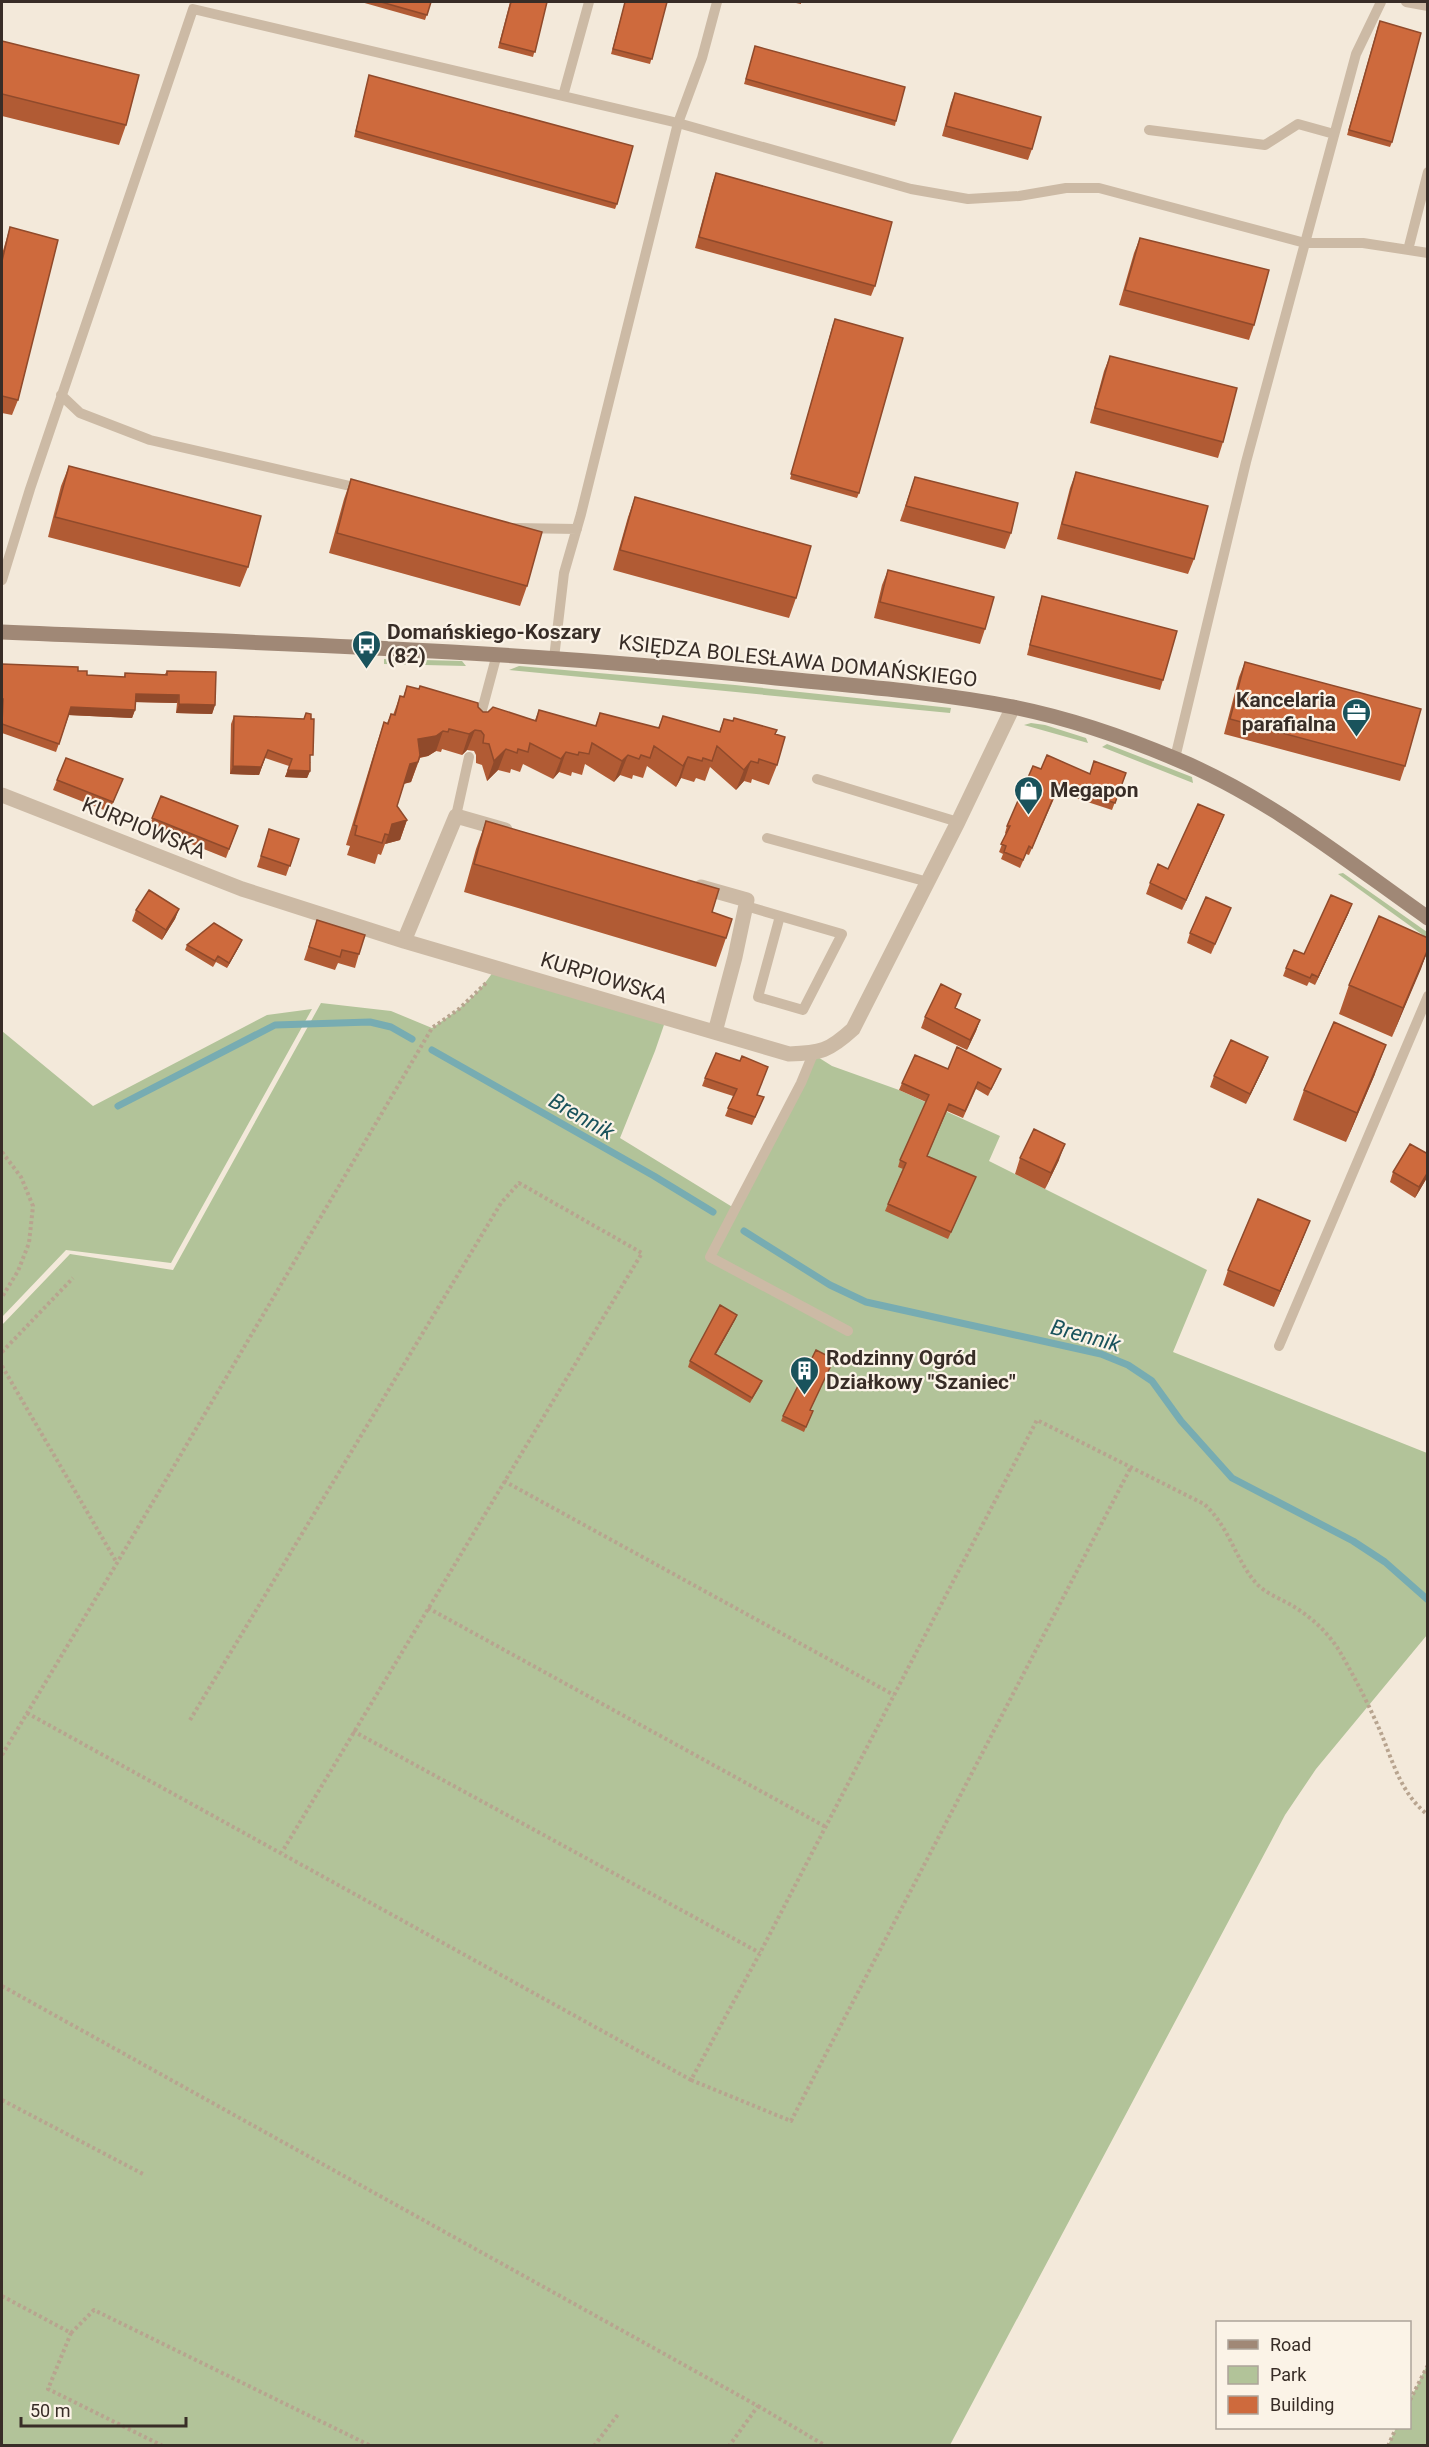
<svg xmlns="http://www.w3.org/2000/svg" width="1429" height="2447" viewBox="0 0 1429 2447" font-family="Roboto,sans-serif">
<rect width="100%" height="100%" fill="#f3e9da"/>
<path fill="#b2c399" d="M 384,659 L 462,661 L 466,666 L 384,664 Z
M 519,666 L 735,685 L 951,708 L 950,713 L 509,670 Z
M 1031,723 L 1045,725 L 1086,738 L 1088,743 L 1024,725 Z
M 1107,744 L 1192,777 L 1193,783 L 1102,747 Z
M 1343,873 L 1427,932 L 1427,938 L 1338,874 Z
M 496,967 L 666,1019 L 655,1051 L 620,1138 L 734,1208 L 813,1054 L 832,1066 L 899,1090 L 1000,1136 L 989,1161 L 1207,1270 L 1173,1352 L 1427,1453 L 1427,1635 L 1316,1769 L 1285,1815 L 950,2445 L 2,2445 L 2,1325 L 70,1254 L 173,1270 L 321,1003 L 391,1011 L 432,1028 C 459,1010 479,995 496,967 Z
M 312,1009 L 171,1263 L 66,1250 L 2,1317 L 2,1031 L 93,1106 L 267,1015 Z
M 1427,2365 L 1427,2445 L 1388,2445 L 1396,2428 L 1410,2428 L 1410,2400 Z"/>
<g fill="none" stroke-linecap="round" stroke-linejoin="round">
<path stroke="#77acb2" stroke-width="7" d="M 432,1050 L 654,1176 L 713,1212
M 118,1106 L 275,1025 L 370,1022 L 391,1027 L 412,1039
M 744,1231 L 830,1285 L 866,1302 L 1101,1354 L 1128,1365 L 1152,1381 L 1181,1421 L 1232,1478 L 1353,1541 L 1385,1562 L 1428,1600"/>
<path stroke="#b8a48f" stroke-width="4" stroke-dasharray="3 3" stroke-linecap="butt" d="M 2,1152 L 21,1177 L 33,1206 L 29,1243 L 18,1271 L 2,1297
M 2,1352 L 73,1278
M 2,1366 L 117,1563
M 504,1481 L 894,1695
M 428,1608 L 826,1827
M 27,1713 L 691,2080 L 760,1953 L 1037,1420 L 1204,1504 C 1229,1526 1235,1559 1256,1583 C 1265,1593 1279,1598 1291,1605 C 1310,1616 1328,1632 1340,1652 C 1355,1678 1369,1705 1381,1733 C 1393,1762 1401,1794 1428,1815
M 190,1720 L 501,1203 L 519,1183 L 642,1253 L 282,1852
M 353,1731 L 760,1953
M 2,1755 L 117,1563 L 432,1028 L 459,1009 L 486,983
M 2,1986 L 758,2406 L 729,2446
M 691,2080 L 791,2121 L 1131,1467
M 2,2100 L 143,2174
M 2,2296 L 71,2333 L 48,2389 L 163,2446
M 71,2333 L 94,2310 L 371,2446
M 1410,2400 L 1428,2365
M 758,2406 L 826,2446
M 594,2446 L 619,2413
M 1388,2446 L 1396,2428"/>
<path stroke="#ccbaa5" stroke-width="10" d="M 1381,2 L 1356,54 L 1305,243 L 1363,243 L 1428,253
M 1406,2 L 1428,6
M 563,96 L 589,2
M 1149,130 L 1265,145 L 1298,124 L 1334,134
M 1408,250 L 1428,172
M 61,395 L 80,413 L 150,440 L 363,489
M 514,528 L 577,529
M 2,580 L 30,489 L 193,9 L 678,123 L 702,58 L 717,2
M 554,658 L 564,573 L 581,514 L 678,123 L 911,189 L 968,199 L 1019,196 L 1066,188 L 1099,188 L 1305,243 L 1246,462 L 1175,758
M 478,725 L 497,654
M 817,779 L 958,822
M 456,816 L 469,757
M 767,838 L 928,882
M 746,906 L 842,934 L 803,1010 L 758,997 L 780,916
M 813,1054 L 801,1083 L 710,1257 L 848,1331
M 1279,1346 L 1428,996"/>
<path stroke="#ccbaa5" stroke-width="15" d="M 2,795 L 242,889 L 404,941 L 789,1054 C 821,1053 829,1051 853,1029 L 958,822 L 1013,707
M 701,887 L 747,900 L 735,957 L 715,1032
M 404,941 L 456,816 L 505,830"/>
<path stroke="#a08876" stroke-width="15" d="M 2,632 C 260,643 519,650 776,678 C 855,686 935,692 1013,707 C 1068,718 1124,737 1176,759 C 1268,797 1347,861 1428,918"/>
</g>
<path fill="#b15b34" d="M 361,2 L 431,2 L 425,20 Z
M 510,2 L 547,2 L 533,57 L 498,48 Z
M 625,2 L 667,2 L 650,64 L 611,54 Z
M 791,2 L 801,2 L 801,4 Z
M 1378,26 L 1392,142 L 1390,147 L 1347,135 Z
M 2,41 L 126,125 L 119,145 L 2,116 Z
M 754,51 L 896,121 L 895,126 L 744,84 Z
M 369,75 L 617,204 L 615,209 L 354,137 Z
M 955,93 L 1032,149 L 1028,160 L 942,136 L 951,103 Z
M 716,173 L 875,286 L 871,296 L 695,248 L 712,184 Z
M 10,227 L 18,400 L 12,415 L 2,413 L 2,254 Z
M 1140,238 L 1254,325 L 1249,340 L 1119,305 L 1134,253 Z
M 833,324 L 859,493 L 857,498 L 790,479 Z
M 1110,356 L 1223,442 L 1218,458 L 1090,423 L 1104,371 Z
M 69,466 L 248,567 L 240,587 L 48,537 L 61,486 Z
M 1076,472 L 1194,559 L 1188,574 L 1057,539 L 1070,488 Z
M 915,477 L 1011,533 L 1005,549 L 900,521 Z
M 351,479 L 527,586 L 520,606 L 329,553 L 344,499 Z
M 635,497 L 796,598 L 789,618 L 613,570 L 628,517 Z
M 888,570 L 985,629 L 980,644 L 874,618 L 882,585 Z
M 1042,596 L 1163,680 L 1160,690 L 1027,655 L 1039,606 Z
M 1245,662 L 1405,766 L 1400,781 L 1224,734 L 1239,677 Z
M 2,664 L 78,671 L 87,675 L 124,677 L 125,673 L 165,674 L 167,671 L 215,705 L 212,714 L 176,713 L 177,703 L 135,702 L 135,710 L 132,718 L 69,715 L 56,752 L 2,733 Z
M 407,686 L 478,707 L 483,712 L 535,720 L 539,710 L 595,726 L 600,713 L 658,728 L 663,716 L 719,732 L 724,719 L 775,734 L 777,765 L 769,785 L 752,779 L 751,783 L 744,781 L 736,790 L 710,767 L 705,781 L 696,778 L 694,782 L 681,778 L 676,787 L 647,766 L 643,778 L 633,775 L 632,779 L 620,775 L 614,782 L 585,764 L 582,775 L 572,772 L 571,776 L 559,772 L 553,779 L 523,764 L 520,772 L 511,769 L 510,773 L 498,770 L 487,781 L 482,765 L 476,763 L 476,755 L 474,751 L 467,750 L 462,755 L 442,749 L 441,752 L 436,751 L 428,756 L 420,758 L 411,782 L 404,784 L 397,806 L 407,820 L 400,840 L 385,844 L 381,855 L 378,854 L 375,864 L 347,855 L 350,846 L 346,845 L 377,743 L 384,722 L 387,723 L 391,714 L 393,715 L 400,696 L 403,697 Z
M 234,716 L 311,763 L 310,763 L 310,771 L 307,778 L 285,777 L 289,766 L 265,758 L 259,775 L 230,774 L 231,724 Z
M 1041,769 L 1090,774 L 1126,773 L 1112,810 L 1057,792 L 1029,855 L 1026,854 L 1020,868 L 1001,859 L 1003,854 L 999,852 L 1006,834 L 1005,833 L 1007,826 Z
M 123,779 L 109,812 L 53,790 L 57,780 Z
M 161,796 L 238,826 L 226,858 L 149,827 Z
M 486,821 L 712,912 L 726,938 L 716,967 L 464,892 L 476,849 Z
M 1220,825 L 1182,910 L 1146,894 L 1150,883 L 1168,869 Z
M 299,839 L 286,876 L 257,867 L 266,840 Z
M 1231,908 L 1211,954 L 1187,943 L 1190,933 Z
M 179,909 L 175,919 L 162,940 L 132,921 L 136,910 Z
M 1349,912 L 1315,985 L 1309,982 L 1307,986 L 1283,976 L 1286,968 L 1304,954 Z
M 317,920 L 359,954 L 355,968 L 338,963 L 335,970 L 304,960 Z
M 1428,938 L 1428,950 L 1392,1037 L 1339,1014 L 1349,985 Z
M 242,940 L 240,945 L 227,968 L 216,962 L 213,967 L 185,950 L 187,945 Z
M 956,1008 L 980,1020 L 976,1031 L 967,1050 L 921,1028 L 925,1017 Z
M 1268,1057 L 1264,1067 L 1246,1104 L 1210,1087 L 1214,1076 Z
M 948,1069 L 998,1076 L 988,1096 L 976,1089 L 963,1118 L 947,1111 L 927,1156 L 973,1184 L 948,1239 L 885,1211 L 903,1169 L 898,1167 L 900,1160 L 926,1102 L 899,1090 L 902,1083 Z
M 1375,1074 L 1346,1142 L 1293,1120 L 1304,1090 Z
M 705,1078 L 764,1097 L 752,1125 L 725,1116 L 733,1096 L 702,1086 Z
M 1428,1154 L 1428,1176 L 1415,1198 L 1390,1182 L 1393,1172 Z
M 1020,1158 L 1059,1160 L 1045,1189 L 1015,1174 Z
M 1304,1236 L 1274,1307 L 1223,1285 L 1228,1270 Z
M 737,1315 L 735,1320 L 716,1354 L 760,1386 L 750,1403 L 688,1367 L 690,1361 Z
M 834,1359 L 810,1410 L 813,1411 L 804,1432 L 781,1421 L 783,1416 Z"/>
<path fill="#904a2b" d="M 136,694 L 179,695 L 177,703 L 133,702 Z
M 179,704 L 215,705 L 212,714 L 176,713 Z
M 71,707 L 135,710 L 132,718 L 68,715 Z
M 475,730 L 467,750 L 462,755 L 469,734 Z
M 443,731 L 436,751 L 428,756 L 410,759 L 418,739 Z
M 506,749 L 498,770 L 487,781 L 494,761 Z
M 268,750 L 259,775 L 230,774 L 233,766 Z
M 566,752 L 559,772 L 553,779 L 561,759 Z
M 628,755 L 620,775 L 614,782 L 622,761 Z
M 688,757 L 681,778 L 676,787 L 683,766 Z
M 751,761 L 744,781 L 736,790 L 744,770 Z
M 418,762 L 411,782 L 402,784 L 410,764 Z
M 288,770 L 310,771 L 307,778 L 285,777 Z
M 1224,815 L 1220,825 L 1182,910 L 1186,900 Z
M 407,820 L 400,840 L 385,844 L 392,824 Z
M 1352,904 L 1349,912 L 1315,985 L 1318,977 Z
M 179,909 L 175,919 L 162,940 L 166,930 Z
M 242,940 L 240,945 L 227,968 L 229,963 Z
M 1428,949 L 1421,969 L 1392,1037 L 1403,1008 Z
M 980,1020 L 976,1031 L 967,1050 L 970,1040 Z
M 1386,1045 L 1375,1074 L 1346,1142 L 1357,1113 Z
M 1268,1057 L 1264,1067 L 1246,1104 L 1250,1094 Z
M 1065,1144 L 1059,1160 L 1045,1189 L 1051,1173 Z
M 1428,1172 L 1428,1176 L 1415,1198 L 1419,1187 Z
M 1310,1221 L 1304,1236 L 1274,1307 L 1280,1291 Z
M 737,1315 L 735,1320 L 713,1359 L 715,1354 Z"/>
<path fill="#ce6a3d" stroke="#904a2b" stroke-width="1.5" d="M 381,2 L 431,2 L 427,15 Z
M 511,2 L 547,2 L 535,52 L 500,43 Z
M 625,2 L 667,2 L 652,59 L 613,49 Z
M 1380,21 L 1421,33 L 1392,142 L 1349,130 Z
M 2,41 L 139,75 L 126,125 L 2,94 Z
M 755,46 L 905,87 L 896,121 L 746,79 Z
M 369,75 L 633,146 L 617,204 L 356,131 Z
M 955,93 L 1041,117 L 1032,149 L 946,126 Z
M 716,173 L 892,222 L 875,286 L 699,237 Z
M 10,227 L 58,240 L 18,400 L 2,396 L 2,261 Z
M 1140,238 L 1269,270 L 1254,325 L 1125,290 Z
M 835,319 L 903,338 L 859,493 L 791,474 Z
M 1110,356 L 1237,388 L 1223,442 L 1095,408 Z
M 69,466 L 261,516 L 248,567 L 55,517 Z
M 1076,472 L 1208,506 L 1194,559 L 1062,524 Z
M 915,477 L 1018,503 L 1011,533 L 906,506 Z
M 351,479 L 542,532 L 527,586 L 337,533 Z
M 635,497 L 811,546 L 796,598 L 620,550 Z
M 888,570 L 994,597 L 985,629 L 880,602 Z
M 1042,596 L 1177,631 L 1163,680 L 1030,645 Z
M 1245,662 L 1421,709 L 1405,766 L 1230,719 Z
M 2,664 L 78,667 L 78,671 L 87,671 L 87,675 L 125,677 L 125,673 L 167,675 L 167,671 L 216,672 L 215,705 L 179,704 L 179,695 L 136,694 L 135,710 L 71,707 L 59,744 L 2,724 L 3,699 L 2,699 Z
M 407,686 L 419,689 L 420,686 L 478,703 L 478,707 L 483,712 L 488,712 L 493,707 L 536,721 L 539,710 L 596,726 L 600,713 L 659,728 L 663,716 L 720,732 L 724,719 L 733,721 L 734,718 L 777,730 L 775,734 L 785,737 L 777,765 L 759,759 L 758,763 L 751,761 L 744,770 L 717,746 L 712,761 L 703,758 L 702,761 L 688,757 L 683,766 L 654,746 L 650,758 L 641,755 L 639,759 L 628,755 L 622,761 L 592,743 L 589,754 L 579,752 L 578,755 L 566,752 L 561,759 L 530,743 L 528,752 L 518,749 L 517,753 L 506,749 L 494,761 L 489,744 L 483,743 L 484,735 L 481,731 L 475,730 L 469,734 L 449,729 L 448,732 L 443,731 L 436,736 L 418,739 L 420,755 L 418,762 L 410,764 L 397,806 L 407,820 L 392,824 L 389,835 L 385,834 L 382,843 L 355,835 L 357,826 L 354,825 L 384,722 L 388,724 L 391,714 L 395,715 L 400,696 L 404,697 Z
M 306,713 L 311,714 L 311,719 L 314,719 L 313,755 L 310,755 L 310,771 L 288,770 L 292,759 L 268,750 L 261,767 L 233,766 L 234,716 L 304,719 Z
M 1047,755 L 1090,774 L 1094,761 L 1126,773 L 1115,803 L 1059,784 L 1032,848 L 1029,846 L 1023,860 L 1004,852 L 1006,846 L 1001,844 L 1010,826 L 1007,826 L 1033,766 L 1041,769 Z
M 66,758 L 123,779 L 113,802 L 57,780 Z
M 161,796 L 238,826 L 229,849 L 152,818 Z
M 1198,804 L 1224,815 L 1186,900 L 1150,883 L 1158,864 L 1168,869 Z
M 486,821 L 719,889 L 712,912 L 732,919 L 726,938 L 474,864 Z
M 269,829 L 299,839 L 290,866 L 261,856 Z
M 149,890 L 179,909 L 166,930 L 136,910 Z
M 1331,895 L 1352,904 L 1318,977 L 1312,974 L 1310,978 L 1286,968 L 1294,950 L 1304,954 Z
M 1206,897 L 1231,908 L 1215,944 L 1190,933 Z
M 1379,916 L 1428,938 L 1428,949 L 1403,1008 L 1349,985 Z
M 317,920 L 365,935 L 359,954 L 342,950 L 340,957 L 309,947 Z
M 214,923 L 242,940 L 229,963 L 218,956 L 215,961 L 187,945 Z
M 941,984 L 961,994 L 955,1008 L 980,1020 L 970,1040 L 925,1017 Z
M 1334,1022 L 1386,1045 L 1357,1113 L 1304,1090 Z
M 1231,1040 L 1268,1057 L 1250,1094 L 1214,1076 Z
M 957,1047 L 1001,1069 L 991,1089 L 978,1082 L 965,1111 L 949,1104 L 927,1156 L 976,1177 L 951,1232 L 888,1204 L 906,1163 L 900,1160 L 929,1095 L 902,1083 L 915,1055 L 948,1069 Z
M 716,1053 L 740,1061 L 742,1056 L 768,1067 L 757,1095 L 764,1097 L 755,1117 L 728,1108 L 737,1089 L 705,1078 Z
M 1034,1129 L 1065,1144 L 1051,1173 L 1020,1158 Z
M 1410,1144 L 1428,1154 L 1428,1172 L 1419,1187 L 1393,1172 Z
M 1258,1199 L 1310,1221 L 1280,1291 L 1228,1270 Z
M 720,1305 L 737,1315 L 715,1354 L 762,1381 L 752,1398 L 690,1361 Z
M 816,1350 L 834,1359 L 810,1410 L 813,1411 L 806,1427 L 783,1416 Z"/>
<defs>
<symbol id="bus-pin" viewBox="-11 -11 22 30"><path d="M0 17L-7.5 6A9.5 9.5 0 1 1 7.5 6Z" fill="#1a535c" stroke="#fbf3e7"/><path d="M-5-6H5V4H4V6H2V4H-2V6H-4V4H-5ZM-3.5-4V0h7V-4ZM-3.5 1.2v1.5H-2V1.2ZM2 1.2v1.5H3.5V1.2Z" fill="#fff"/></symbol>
<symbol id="office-pin" viewBox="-11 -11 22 30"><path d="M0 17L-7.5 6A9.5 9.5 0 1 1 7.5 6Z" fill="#1a535c" stroke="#fbf3e7"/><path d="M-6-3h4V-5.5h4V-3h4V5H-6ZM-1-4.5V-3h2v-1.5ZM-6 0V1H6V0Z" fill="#fff"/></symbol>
<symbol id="shop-pin" viewBox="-11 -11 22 30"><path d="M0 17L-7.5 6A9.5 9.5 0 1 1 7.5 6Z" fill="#1a535c" stroke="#fbf3e7"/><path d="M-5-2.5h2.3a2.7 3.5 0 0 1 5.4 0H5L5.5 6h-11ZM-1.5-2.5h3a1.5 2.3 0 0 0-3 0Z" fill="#fff"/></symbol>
<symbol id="building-pin" viewBox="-11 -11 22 30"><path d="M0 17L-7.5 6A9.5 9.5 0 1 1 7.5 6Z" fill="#1a535c" stroke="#fbf3e7"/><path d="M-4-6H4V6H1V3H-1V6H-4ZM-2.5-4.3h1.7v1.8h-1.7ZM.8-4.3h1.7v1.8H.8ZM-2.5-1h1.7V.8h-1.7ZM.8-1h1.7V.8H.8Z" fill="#fff"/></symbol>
</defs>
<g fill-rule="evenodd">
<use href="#bus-pin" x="350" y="628" width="33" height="45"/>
<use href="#office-pin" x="1340" y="696" width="33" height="45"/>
<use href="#shop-pin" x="1012" y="774" width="33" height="45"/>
<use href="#building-pin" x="788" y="1354" width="33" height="45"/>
</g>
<g text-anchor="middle" stroke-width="4.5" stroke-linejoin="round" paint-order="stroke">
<g font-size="21" font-weight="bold" fill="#382d27" stroke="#fbf3e7" text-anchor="start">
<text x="387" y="639">Domańskiego-Koszary<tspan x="387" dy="24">(82)</tspan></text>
<text x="1336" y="707" text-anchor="end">Kancelaria<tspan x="1336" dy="24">parafialna</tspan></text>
<text x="1050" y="797">Megapon</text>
<text x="826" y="1365">Rodzinny Ogród<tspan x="826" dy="24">Działkowy "Szaniec"</tspan></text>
</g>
<g font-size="21" fill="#382d27" stroke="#fbf3e7">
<text transform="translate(798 661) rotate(6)" y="7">KSIĘDZA BOLESŁAWA DOMAŃSKIEGO</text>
<text transform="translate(144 828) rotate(22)" y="7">KURPIOWSKA</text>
<text transform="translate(604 978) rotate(17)" y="7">KURPIOWSKA</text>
</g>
<g font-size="22" font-style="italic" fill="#1a535c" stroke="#fbf3e7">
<text transform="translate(582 1116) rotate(30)" y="8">Brennik</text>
<text transform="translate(1086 1335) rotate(15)" y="8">Brennik</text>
</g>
</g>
<rect width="1429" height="2447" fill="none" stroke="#382d27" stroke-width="6"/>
<rect x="1216" y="2321" width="195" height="108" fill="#fbf3e7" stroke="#ada49a" stroke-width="1.5"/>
<rect x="1228" y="2340" width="30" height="9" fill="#a08876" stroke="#ada49a" stroke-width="1.5"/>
<text x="1270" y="2351" font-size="18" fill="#382d27">Road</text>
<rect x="1228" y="2366" width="30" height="18" fill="#b2c399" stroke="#ada49a" stroke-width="1.5"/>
<text x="1270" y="2381" font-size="18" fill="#382d27">Park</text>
<rect x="1228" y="2396" width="30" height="18" fill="#ce6a3d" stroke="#ada49a" stroke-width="1.5"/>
<text x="1270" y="2411" font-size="18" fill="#382d27">Building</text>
<path d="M21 2417v9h165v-9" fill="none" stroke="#382d27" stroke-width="3"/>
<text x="30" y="2417" font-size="18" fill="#382d27" stroke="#fbf3e7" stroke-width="4.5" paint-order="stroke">50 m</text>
</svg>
